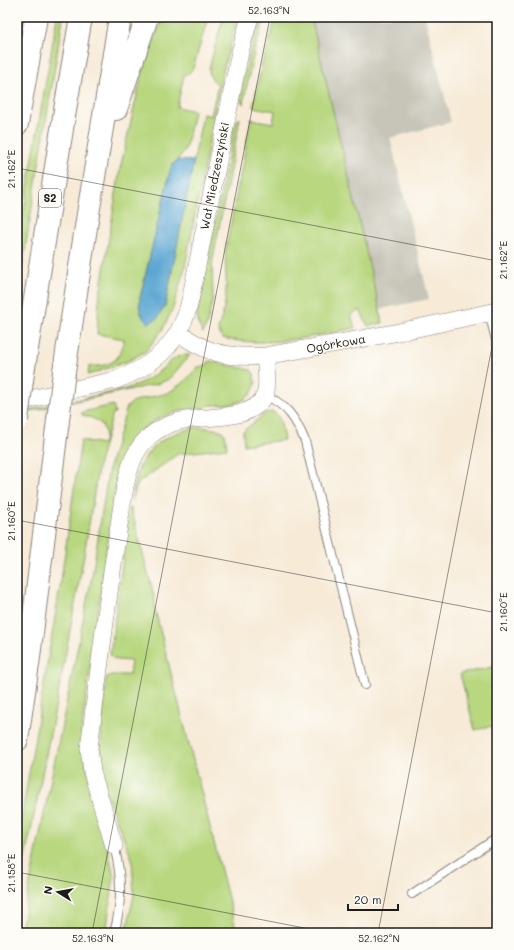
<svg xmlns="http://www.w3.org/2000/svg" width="514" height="950" viewBox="0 0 514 950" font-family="Mali,sans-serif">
<rect width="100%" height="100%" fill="#fdfcf7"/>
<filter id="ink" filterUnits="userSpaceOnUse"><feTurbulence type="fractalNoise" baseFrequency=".025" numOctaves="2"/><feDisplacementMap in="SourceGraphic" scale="8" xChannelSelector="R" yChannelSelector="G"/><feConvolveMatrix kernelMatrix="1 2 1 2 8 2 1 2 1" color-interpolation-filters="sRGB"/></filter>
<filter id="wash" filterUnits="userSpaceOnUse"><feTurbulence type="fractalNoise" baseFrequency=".012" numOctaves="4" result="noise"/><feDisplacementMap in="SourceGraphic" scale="16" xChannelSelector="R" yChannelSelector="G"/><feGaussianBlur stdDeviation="0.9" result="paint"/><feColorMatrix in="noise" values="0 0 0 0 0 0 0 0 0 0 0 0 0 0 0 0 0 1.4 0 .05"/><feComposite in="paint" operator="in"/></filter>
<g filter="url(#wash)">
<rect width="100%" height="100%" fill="#f7ebd8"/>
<path fill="#c7c5b8" d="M 311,17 L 425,17 L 451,122 L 390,138 L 429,299 L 380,309 Z"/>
<path fill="#b8d77f" stroke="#6a7a4e" d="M 57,17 L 63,17 L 17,299 L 17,250 Z
M 163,17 L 208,17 L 195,62 C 193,69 191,73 184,75 L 177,107 L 194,111 C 191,124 189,138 185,149 C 181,158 173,162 170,171 L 140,298 L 139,308 L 165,306 L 203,114 L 211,116 L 218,84 C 211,80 209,76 209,68 L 223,18 L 238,17 L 223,71 L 185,267 L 173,308 L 163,329 L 146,351 L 128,361 L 88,375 L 89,366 C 110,367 121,361 124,339 L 97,334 L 99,300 L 120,169 L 143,69 Z
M 260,17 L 265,17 L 254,52 L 243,104 L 239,99 L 248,59 Z
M 276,17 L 311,17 L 383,323 L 368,326 L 360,310 L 351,315 L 355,328 C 311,337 266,348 222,338 L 218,330 C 222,316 226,304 226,289 C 227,276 224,262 226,248 L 251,119 L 273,123 L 275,111 L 253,107 L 261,67 Z
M 240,118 L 212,264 L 213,299 L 207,324 L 203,333 L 199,326 L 197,315 L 235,122 Z
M 183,355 L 190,355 L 169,379 L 157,384 L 17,414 L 17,412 L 118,391 C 130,388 142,383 153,376 C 164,369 170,358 183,355 Z
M 209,361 L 251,370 L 254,374 L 254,380 L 256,381 C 251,407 229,404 208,405 L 205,408 C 174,409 146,419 128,447 C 122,457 119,470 116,482 L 82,727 L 82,747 L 114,876 L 106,933 L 20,933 L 92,576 L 109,467 L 127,407 L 134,401 L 168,393 L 185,381 L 198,367 L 207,365 Z
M 113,405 L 115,413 L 113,413 L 99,463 L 83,561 L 58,694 L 31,830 L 17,893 L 17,845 L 60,587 L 81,440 L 103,444 C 109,426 99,419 82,415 L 82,412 Z
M 273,412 C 282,416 282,432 284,440 L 244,445 L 243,431 L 266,413 Z
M 200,427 L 220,430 L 225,434 L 227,448 L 178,454 L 138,483 L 131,502 C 133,493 134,483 137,474 C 146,445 171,431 200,427 Z
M 130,506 L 134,520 L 155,600 L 154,606 L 237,933 L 126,933 L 134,895 L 132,859 L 105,791 L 99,763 L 106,678 L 111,675 L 129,675 L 131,661 C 123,660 115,662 110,655 Z
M 497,666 L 497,725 L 475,730 L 460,674 Z"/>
<path fill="#59a4d1" stroke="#3a6076" d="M 178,160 L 194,161 L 165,306 L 157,319 L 148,323 C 140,316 139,309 140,298 L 170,171 L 173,164 Z"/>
</g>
<g filter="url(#ink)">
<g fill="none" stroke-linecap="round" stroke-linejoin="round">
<defs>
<path id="lane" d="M 489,312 L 497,344
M 265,395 C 287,405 296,419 305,441 L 365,685
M 412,894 L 497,838
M 114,933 C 122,905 122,875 114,846"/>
<path id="street" d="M 178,333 C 188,339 198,346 209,350 C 227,357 246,357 265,356 L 394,333 L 497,311
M 17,402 L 116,380 C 146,369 172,350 184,320 C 189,309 191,297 193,286 L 240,52 L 250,17
M 114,846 L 92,772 L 89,748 C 98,678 106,608 117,538 C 122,510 124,464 143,443 C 153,431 169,423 185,420 C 207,416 254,421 265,395 C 268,387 266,365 265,356"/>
<path id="highway" d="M 116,109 L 147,17
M 17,124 L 36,17
M 64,372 L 88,214 L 120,17
M 22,380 L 66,104 L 81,17
M 17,740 L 29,657 L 58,420"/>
</defs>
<use href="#lane" stroke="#8a847a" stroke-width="10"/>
<use href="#street" stroke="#8a847a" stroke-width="18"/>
<use href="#highway" stroke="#8a847a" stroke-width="24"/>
<use href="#lane" stroke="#fff" stroke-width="8"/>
<use href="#street" stroke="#fff" stroke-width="17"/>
<use href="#highway" stroke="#fff" stroke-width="22"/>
<defs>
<path id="highway-bridge" d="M 17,420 L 22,380
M 58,420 L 64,372"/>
</defs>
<use href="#highway-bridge" stroke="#8a847a" stroke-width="24" stroke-linecap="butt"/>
<use href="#highway-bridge" stroke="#fff" stroke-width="22"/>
</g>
</g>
<path fill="none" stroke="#1c1c1c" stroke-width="1" stroke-opacity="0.45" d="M 17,168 L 497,261M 17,520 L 497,613M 17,872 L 330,933M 92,933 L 270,17M 378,933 L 497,321"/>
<g text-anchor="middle" stroke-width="3" stroke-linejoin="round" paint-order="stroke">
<rect fill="#fdfcf7" stroke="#605f5e" stroke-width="1" x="39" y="189" width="22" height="18" rx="3"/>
<g font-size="11" font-weight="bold" fill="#1c1c1c">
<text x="50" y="202">S2</text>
</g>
<g font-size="12" fill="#1c1c1c" stroke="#fdfcf7">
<text transform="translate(215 176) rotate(-79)" y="4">Wał Miedzeszyński</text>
<text transform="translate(336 344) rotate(-10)" y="4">Ogórkowa</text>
</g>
</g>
<rect width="514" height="950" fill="none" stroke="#fdfcf7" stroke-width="44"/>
<g transform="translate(58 892) rotate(281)" stroke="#fdfcf7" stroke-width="3" paint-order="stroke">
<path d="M0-3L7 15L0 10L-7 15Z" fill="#1c1c1c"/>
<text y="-6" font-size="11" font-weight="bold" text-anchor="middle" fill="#1c1c1c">N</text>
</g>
<path d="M348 904v6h50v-6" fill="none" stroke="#1c1c1c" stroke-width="2"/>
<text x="354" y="904" font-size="12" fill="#1c1c1c" stroke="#fdfcf7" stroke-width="3" paint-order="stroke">20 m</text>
<rect x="22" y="22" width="470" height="906" fill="none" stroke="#1c1c1c" stroke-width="1.5"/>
<g font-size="10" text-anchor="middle" fill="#1c1c1c">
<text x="269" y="14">52.163°N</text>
<text transform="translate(11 169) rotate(-90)" y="4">21.162°E</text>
<text transform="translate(503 260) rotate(-90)" y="4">21.162°E</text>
<text transform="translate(11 521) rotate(-90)" y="4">21.160°E</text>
<text transform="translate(503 612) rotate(-90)" y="4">21.160°E</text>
<text transform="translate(11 873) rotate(-90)" y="4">21.158°E</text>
<text x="93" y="942">52.163°N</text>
<text x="379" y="942">52.162°N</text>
</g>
</svg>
